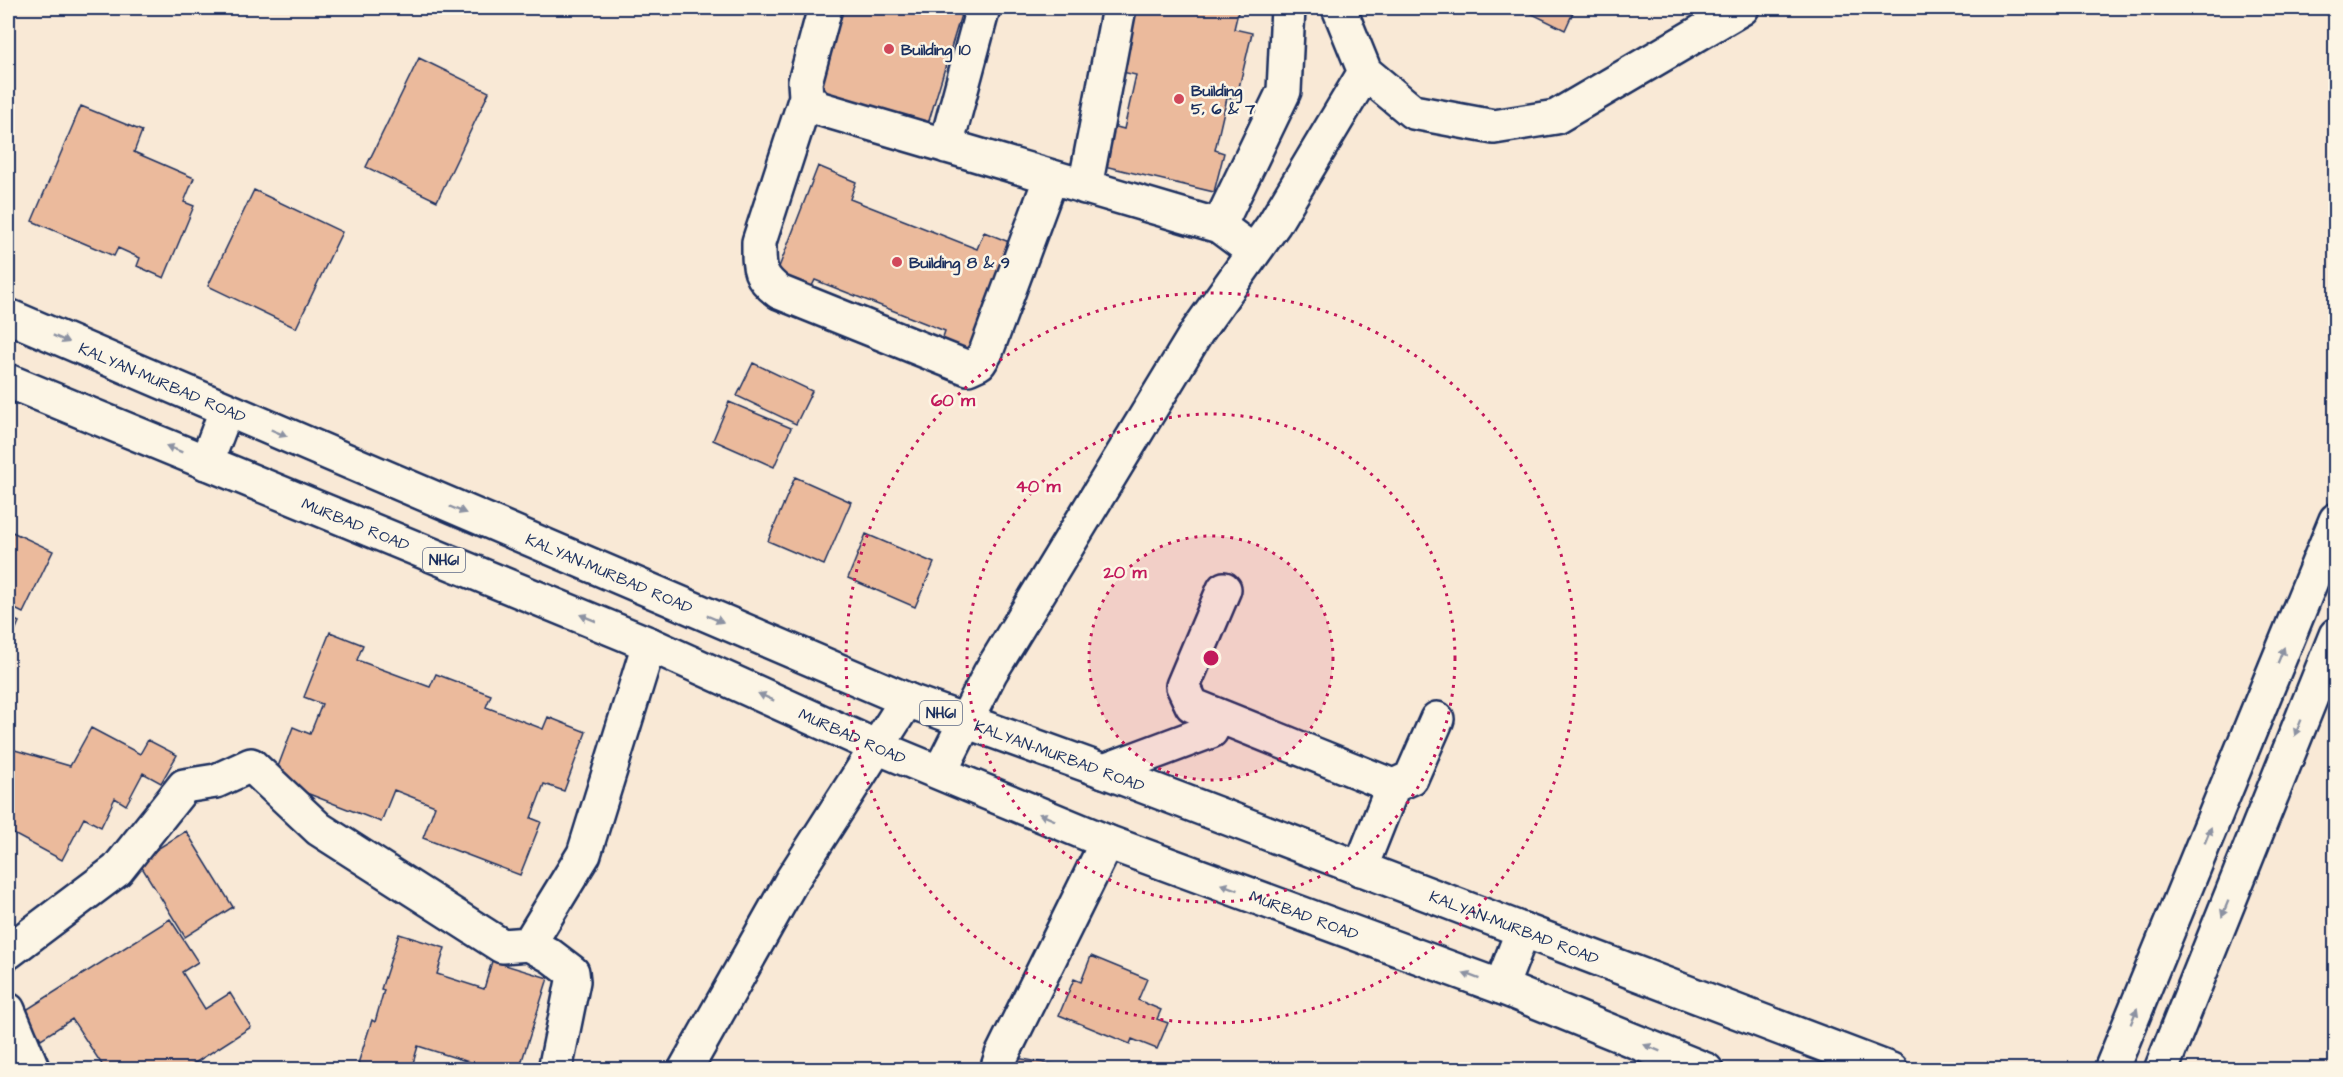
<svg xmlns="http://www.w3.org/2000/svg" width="2343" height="1077" viewBox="0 0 2343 1077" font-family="'Architects Daughter',sans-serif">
<rect width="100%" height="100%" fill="#f9e9d6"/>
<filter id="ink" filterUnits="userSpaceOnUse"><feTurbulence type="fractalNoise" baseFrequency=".0167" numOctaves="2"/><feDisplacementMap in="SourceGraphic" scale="12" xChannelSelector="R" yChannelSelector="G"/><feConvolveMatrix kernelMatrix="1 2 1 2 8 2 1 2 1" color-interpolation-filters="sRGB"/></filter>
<g filter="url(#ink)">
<path fill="#ebba9c" stroke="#1b2f5e" stroke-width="1.5" d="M 840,8 L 963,8 L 928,124 L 815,90 Z
M 1137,8 L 1239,8 L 1234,29 L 1252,33 L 1236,100 L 1227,98 L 1215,150 L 1224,153 L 1214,192 L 1100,165 L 1109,125 L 1124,129 L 1136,75 L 1122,72 Z
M 1525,8 L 1575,8 L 1565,30 L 1524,10 Z
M 419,58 L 489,92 L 437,201 L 366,167 Z
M 81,106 L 142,131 L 134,152 L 194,178 L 184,202 L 194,206 L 164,278 L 137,266 L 140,258 L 118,248 L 114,256 L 32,221 Z
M 818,166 L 856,182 L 850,199 L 977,249 L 984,232 L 1019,246 L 976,354 L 942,340 L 945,331 L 815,280 L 811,288 L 776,275 Z
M 254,190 L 342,232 L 296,328 L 208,286 Z
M 753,363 L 812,391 L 796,424 L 737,396 Z
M 729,402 L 791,428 L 774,467 L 713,440 Z
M 795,477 L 851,502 L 824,565 L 768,541 Z
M 8,530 L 53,551 L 23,613 L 11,607 L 8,614 Z
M 866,534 L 934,563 L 915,607 L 848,578 Z
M 8,617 L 19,622 L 8,647 Z
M 330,632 L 363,645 L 357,660 L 430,687 L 436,674 L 491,695 L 486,707 L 543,729 L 548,717 L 586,732 L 564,791 L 544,784 L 531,818 L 541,822 L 520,875 L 423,838 L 435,806 L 394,790 L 381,822 L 273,780 L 293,727 L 310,734 L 322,704 L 304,697 Z
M 91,728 L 140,754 L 148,740 L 177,755 L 161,783 L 143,773 L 126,805 L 115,798 L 101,827 L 84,818 L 62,860 L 8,831 L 8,748 L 70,766 Z
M 186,831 L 233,907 L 185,937 L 138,861 Z
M 170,919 L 198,962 L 182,972 L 205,1009 L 230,993 L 251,1027 L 184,1070 L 97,1070 L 103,1066 L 72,1019 L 41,1039 L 23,1012 Z
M 399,934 L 445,948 L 437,974 L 484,989 L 492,961 L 548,978 L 519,1070 L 466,1070 L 469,1062 L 418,1046 L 411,1070 L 356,1070 L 372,1020 L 375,1022 L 384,990 L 381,989 Z
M 1091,956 L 1147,979 L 1138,1000 L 1161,1010 L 1157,1019 L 1168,1023 L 1157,1049 L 1132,1039 L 1130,1044 L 1059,1015 L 1074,979 L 1081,982 Z
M 1005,1056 L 1086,1070 L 1002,1070 Z"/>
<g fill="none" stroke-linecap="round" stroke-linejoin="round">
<defs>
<path id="minor" d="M 825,8 L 805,82 L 806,97 L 818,108 L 1219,226 L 1254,252
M 1365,72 L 1413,112 L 1494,127 L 1556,117 L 1742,8
M 806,97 L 759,242 C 759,268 758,276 779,292 L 968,368 L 979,363 L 986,352 L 1051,177
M 946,146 L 983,8
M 1085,187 L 1119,8
M 1219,226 L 1284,91 L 1288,8
M 1224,589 L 1183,686 L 1192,705 L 1393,786 L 1411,778 L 1437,719
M 1104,771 L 1211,731 L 1218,716
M 940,772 L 990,673 L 1197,332 L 1274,224 L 1365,72 L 1339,8
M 1360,869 L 1393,786
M 529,944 L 551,956 L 572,972 L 573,981 L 555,1070
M 8,952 L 117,870 L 184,786 L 216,781 L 251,765 L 319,829 L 502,946 L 529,944 L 584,854 L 649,644
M 8,1010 L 33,1070
M 685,1070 L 792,880 L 907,700
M 997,1070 L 1002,1055 L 1107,842
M 2111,1070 L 2336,520
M 2161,1070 L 2336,635"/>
<g id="highway">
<path id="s1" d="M 8,316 L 907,700 L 1104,771 L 1891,1070"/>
<path id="s2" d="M 8,381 L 649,644 L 877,747 L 1107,842 L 1501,987 L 1706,1070"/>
<path d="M 206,463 L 226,411"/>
<path d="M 1501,987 L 1523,930"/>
</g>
</defs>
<use href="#minor" stroke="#1b2f5e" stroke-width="38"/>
<use href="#highway" stroke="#1b2f5e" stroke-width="38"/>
<use href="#minor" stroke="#fcf5e5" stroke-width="33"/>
<use href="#highway" stroke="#fcf5e5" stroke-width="33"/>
</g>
<defs><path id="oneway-solid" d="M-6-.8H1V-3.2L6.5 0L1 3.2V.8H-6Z" transform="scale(1.5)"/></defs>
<g fill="#8c92a2">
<use href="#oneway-solid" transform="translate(61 339) rotate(24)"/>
<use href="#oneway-solid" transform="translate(279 433) rotate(23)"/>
<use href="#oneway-solid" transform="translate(174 449) rotate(-158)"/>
<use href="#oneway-solid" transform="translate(458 510) rotate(23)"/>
<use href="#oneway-solid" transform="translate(588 618) rotate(-158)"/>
<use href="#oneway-solid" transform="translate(715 619) rotate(23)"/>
<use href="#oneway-solid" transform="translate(2281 655) rotate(-68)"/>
<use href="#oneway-solid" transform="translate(766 697) rotate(-156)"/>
<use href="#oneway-solid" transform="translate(2298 728) rotate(112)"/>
<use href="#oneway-solid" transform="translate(1047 817) rotate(-157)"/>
<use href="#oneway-solid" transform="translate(2208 835) rotate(-68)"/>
<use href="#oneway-solid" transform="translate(1229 887) rotate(-160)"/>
<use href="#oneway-solid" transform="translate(2225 909) rotate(112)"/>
<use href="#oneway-solid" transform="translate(1471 976) rotate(-160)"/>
<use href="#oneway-solid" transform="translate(2134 1016) rotate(-68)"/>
<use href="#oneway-solid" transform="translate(1652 1048) rotate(-158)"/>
</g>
</g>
<circle cx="1211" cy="658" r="122" fill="#c2185b" fill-opacity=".12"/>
<g fill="none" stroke="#c2185b" stroke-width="3" stroke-dasharray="3 6">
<circle cx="1211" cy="658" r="122"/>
<circle cx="1211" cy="658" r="244"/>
<circle cx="1211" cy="658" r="365"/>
</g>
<g fill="#d1495b" stroke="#fcf5e5" stroke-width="2">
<circle cx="889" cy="49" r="6"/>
<circle cx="1179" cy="99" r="6"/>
<circle cx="897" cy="262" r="6"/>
</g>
<g text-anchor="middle" stroke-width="5" stroke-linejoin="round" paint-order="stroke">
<g fill="#fcf5e5" stroke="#5e6a86" stroke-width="1.5">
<rect x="423" y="548" width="42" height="24" rx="4.5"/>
<rect x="920" y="701" width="42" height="24" rx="4.5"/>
</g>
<g font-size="15" font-weight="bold" fill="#1b2f5e">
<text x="444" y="565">NH61</text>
<text x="941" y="718">NH61</text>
</g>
<g font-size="16" font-weight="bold" fill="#1b2f5e" stroke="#fcf5e5" text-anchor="start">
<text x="901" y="55">Building 10</text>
<text x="1191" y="96">Building<tspan x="1191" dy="18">5, 6 &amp; 7</tspan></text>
<text x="909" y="268">Building 8 &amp; 9</text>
</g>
<g font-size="16" fill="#1b2f5e" stroke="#fcf5e5">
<text dy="6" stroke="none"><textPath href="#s1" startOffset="168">KALYAN-MURBAD ROAD</textPath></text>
<text dy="6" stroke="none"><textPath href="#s2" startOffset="376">MURBAD ROAD</textPath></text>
<text dy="6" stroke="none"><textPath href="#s1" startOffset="654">KALYAN-MURBAD ROAD</textPath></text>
<text dy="6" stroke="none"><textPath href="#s2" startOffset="916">MURBAD ROAD</textPath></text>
<text dy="6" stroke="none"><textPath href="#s1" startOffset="1140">KALYAN-MURBAD ROAD</textPath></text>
<text dy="6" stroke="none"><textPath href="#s2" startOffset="1402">MURBAD ROAD</textPath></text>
<text dy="6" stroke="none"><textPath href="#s1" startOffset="1626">KALYAN-MURBAD ROAD</textPath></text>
</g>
</g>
<circle cx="1211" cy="658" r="9" fill="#c2185b" stroke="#fcf5e5" stroke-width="3"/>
<g font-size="18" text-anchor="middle" font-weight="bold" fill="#c2185b" stroke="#fcf5e5" stroke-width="5" stroke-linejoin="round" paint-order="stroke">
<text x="953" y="406">60 m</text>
<text x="1038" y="492">40 m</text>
<text x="1125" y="578">20 m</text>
</g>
<rect width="2343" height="1077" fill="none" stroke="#fcf5e5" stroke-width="30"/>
<rect x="15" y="15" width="2313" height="1047" fill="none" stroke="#1b2f5e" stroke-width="2" filter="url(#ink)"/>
</svg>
